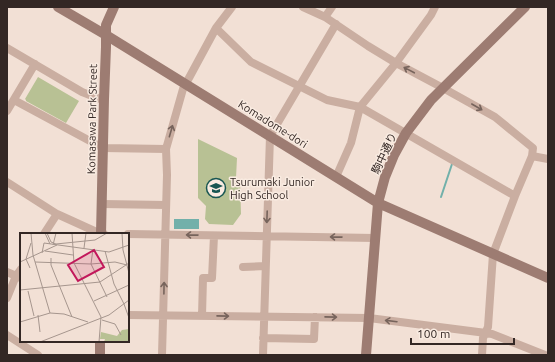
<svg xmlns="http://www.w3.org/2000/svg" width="555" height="362" viewBox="0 0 555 362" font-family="Ubuntu,'Noto Sans JP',sans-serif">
<rect width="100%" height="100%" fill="#f2e0d5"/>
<path fill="#b8c194" d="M 38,77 L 79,101 L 66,123 L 26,101 L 26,100 L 25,99 Z
M 198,139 L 237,158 L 236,178 L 240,181 L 241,214 L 233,225 L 209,224 L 205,219 L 206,206 L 198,198 Z"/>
<path fill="#72b0aa" d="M 174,219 L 199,219 L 199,229 L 174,229 Z"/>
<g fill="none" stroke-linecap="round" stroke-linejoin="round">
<path stroke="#72b0aa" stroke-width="2" d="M 441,197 L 452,164"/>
<path stroke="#caaea1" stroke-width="8" d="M 303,7 L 325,17 L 368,46 L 396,63 L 443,88 L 495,117 L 533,148 L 532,156 L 515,196 L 493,254 L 488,327 L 483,338 L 482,355
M 325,17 L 332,7
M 216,28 L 251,62 L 327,100 L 360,107 L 515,196
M 7,48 L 82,92 L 100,99 L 104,99
M 14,100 L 103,148 L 166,149
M 7,111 L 35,64
M 532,156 L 548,159
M 336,177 L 351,143 L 360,107 L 396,63 L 431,15 L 435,7
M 7,182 L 57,214 L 101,234 L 104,234
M 102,204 L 166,205
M 44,234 L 57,214
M 128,234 L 375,238
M 243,267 L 265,266
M 7,272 L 21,278
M 7,298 L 16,276 L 21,269
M 128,315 L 369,318 L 486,333 L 492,334 L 545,355
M 202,316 L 203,278 L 212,278 L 214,236
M 7,335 L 38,355
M 263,338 L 314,339 L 315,317
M 162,355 L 167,175 L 166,149 L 183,89 L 216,28 L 232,7
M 263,355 L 270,136 L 336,24"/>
<path stroke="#9d7c72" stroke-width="10" d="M 58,7 L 106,35 L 378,203 L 548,278
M 101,234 L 104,99 L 106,47 L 106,25 L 114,7
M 100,355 L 100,341
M 366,355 L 378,203 L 385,177 L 394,155 L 406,133 L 431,100 L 525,7"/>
</g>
<defs><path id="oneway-shaft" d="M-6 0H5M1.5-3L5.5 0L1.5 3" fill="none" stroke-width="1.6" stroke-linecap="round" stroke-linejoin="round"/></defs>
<g stroke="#77645c">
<use href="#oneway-shaft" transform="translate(409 70) rotate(-152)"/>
<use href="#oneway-shaft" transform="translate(477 107) rotate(30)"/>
<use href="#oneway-shaft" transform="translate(171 131) rotate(-74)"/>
<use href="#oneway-shaft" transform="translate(267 217) rotate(92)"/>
<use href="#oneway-shaft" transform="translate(192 235) rotate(-179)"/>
<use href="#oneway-shaft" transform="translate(336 237) rotate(-179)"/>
<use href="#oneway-shaft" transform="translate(164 288) rotate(-89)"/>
<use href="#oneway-shaft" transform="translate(223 316) rotate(1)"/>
<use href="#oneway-shaft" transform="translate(331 317) rotate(1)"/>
<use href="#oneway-shaft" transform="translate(391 321) rotate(-173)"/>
</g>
<defs>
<symbol id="school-ring" viewBox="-11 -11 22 22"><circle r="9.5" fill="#f9ebe1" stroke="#185652" stroke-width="1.5"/><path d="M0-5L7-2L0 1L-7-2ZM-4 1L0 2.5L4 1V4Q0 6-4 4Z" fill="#185652"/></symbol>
</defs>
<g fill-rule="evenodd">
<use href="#school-ring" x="205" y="177" width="22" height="22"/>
</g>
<g text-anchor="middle" stroke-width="3" stroke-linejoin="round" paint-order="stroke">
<g font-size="11" fill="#332724" stroke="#f9ebe1">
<text transform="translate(92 119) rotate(-89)" y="4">Komasawa Park Street</text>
<text transform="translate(273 124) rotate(32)" y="4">Komadome-dori</text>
<text transform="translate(384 153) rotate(-65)" y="4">駒中通り</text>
</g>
<g font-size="11" fill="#332724" stroke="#f9ebe1" text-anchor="start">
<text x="230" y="186">Tsurumaki Junior<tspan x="230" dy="13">High School</tspan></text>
</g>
</g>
<g transform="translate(20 233)">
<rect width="109" height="109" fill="#f2e0d5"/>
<path d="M 109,96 L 109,109 L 84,109 L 85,106 L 80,106 L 81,99 L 97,103 L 102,97 Z" fill="#b8c194"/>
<path fill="none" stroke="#a6968e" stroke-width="1" d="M 25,0 L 30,11M 27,0 L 31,9 L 36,11 L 75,7 L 87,0M 52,0 L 54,30 L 81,84 L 79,109M 102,0 L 103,17 L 109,40M 33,12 L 36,0M 64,15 L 66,0M 73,16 L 71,31 L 87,64M 25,18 L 53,22M 85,18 L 94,51 L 104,71M 22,20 L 24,10 L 89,19 L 109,12M 31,25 L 31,32 L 52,84M 0,29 L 37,12M 15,29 L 71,31 L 95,29 L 107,32M 10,35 L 6,26 L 11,10M 0,57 L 80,49 L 109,30M 8,58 L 14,83M 74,68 L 109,52M 104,71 L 109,85M 30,80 L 44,81 L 68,89M 18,82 L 20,99M 82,87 L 95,91 L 101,102M 0,89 L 30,80 L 13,22 L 11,0M 20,109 L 89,82 L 109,67"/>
<path fill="#c2185b" fill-opacity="0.15" stroke="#c2185b" stroke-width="2" d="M 74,17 L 84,34 L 58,48 L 48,32 Z"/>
<rect width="109" height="109" fill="none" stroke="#332724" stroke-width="2"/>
</g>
<rect width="555" height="362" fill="none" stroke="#332724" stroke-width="16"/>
<path d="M411 338v6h103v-6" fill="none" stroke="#332724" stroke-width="2"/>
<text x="417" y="338" font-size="12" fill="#332724" stroke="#f9ebe1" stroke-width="3" paint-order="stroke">100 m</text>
</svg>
